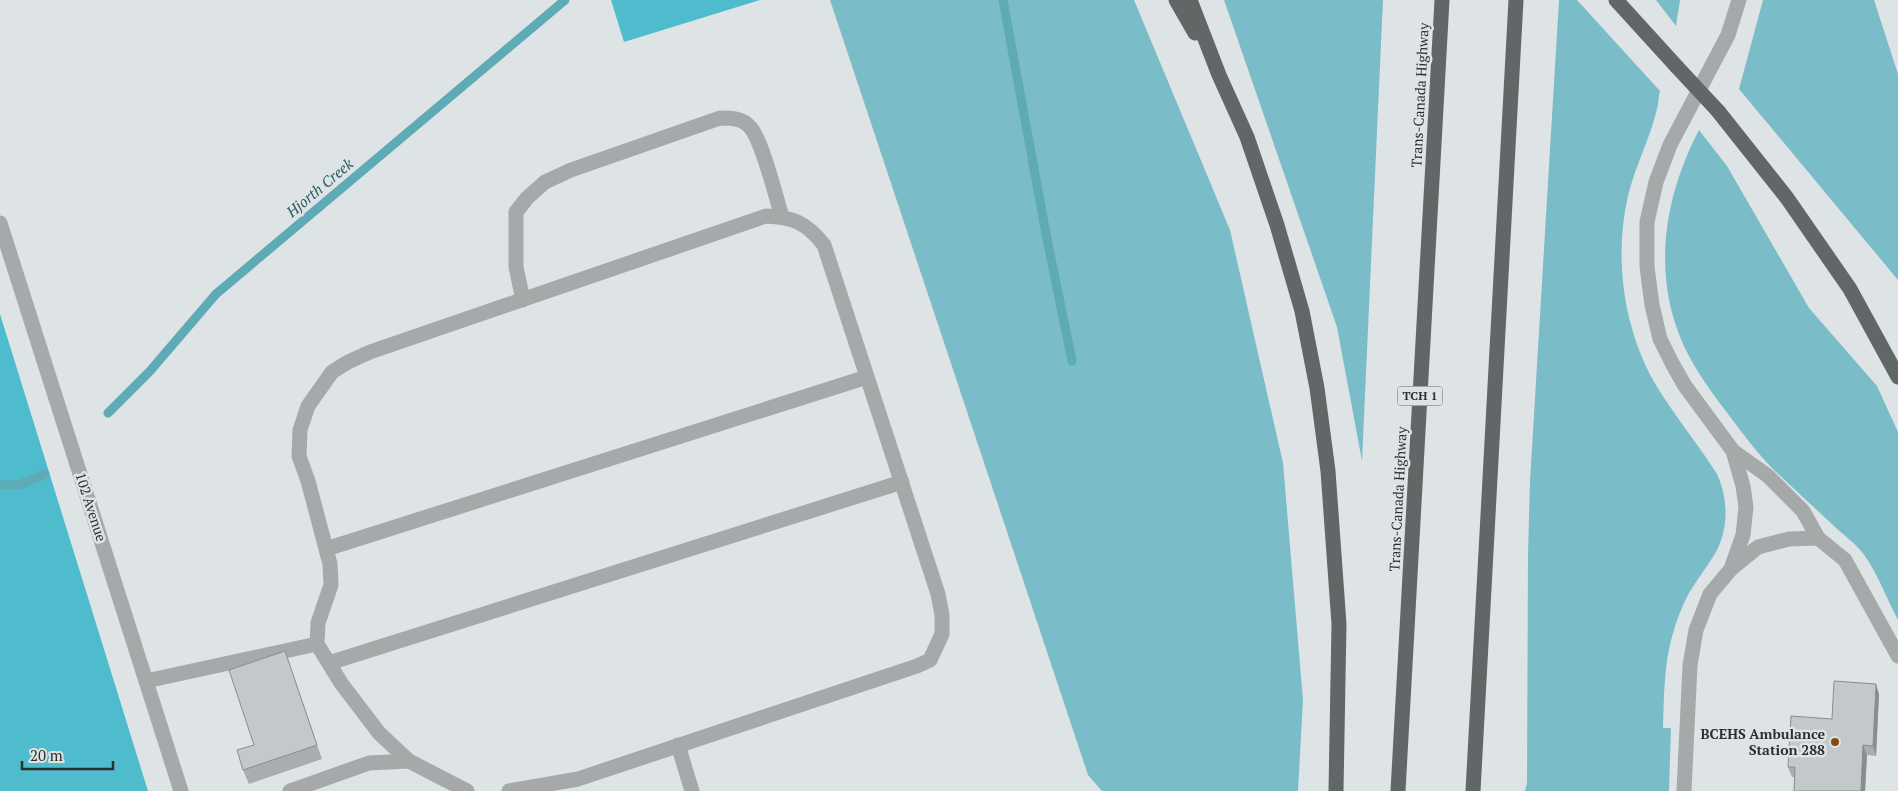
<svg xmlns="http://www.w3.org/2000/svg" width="1898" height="791" viewBox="0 0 1898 791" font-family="'PT Serif',serif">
<rect width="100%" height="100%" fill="#dee4e5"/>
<path fill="#7abdc8" d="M 830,0 L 1134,0 L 1230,230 L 1283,463 L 1303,700 L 1298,791 L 1102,791 L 1088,775 Z
M 1224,0 L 1383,0 L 1362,461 L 1337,327 Z
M 1559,0 L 1577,0 L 1660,91 C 1658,97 1659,103 1657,109 C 1650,139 1635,166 1628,196 C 1614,257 1623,325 1653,380 C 1672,413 1697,442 1717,474 C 1728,498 1729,528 1716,552 C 1708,566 1697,579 1689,593 C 1682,606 1677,619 1673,633 C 1664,663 1664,696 1663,728 L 1671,728 L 1669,791 L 1525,791 L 1527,783 L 1528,555 L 1530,481 Z
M 1656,0 L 1680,0 L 1676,26 Z
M 1763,0 L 1874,0 L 1898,74 L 1898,280 L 1739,89 Z
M 1699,130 L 1727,166 L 1809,308 L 1877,386 L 1898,432 L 1898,620 C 1887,599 1878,575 1865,556 C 1857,545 1845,536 1835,527 C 1813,506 1790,486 1769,465 C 1754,449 1741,431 1728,414 C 1715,397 1701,378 1690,358 C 1650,284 1662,201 1699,130 Z"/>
<path fill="#4ebccc" d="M 611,0 L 760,0 L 624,42 Z
M 0,314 L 148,791 L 0,791 Z"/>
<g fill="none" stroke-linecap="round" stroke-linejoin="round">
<path stroke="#5eaab5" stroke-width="9" d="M 1003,0 L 1046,234 L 1072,361
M 108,413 L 150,371 L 216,294 L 565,0
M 0,485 L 19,485 L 45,474"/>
<path stroke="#a6a9a9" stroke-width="15" d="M 523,300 L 516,267 L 516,212 L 527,198 L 545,182 L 571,170 L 720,118 C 731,118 742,118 750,127 C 762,140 776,197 782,217
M 1733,451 L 1768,476 L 1803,511 L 1818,538 L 1845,560 L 1898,656
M 326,549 L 867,377
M 1731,569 L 1743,535 L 1746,507 L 1743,486 L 1733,451 L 1685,386 L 1673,365 L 1660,339 L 1652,305 L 1647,267 L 1647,222 L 1656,182 L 1670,145 L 1728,35 L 1739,0
M 329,663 L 902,482
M 146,681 L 317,644
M 678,745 L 692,791
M 290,791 L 369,763 L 409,761
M 467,791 L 409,761 L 379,733 L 341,683 L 317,644 L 318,623 L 331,585 L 330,564 L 308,481 L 299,456 L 300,430 L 308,406 L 332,372 L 348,362 L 370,352 L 766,216 C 793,217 807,223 824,245 L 938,594 L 942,615 L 942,634 L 930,660 L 917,666 L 578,779 L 509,791
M 1684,791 L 1690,665 L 1696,630 L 1710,594 L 1731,569 L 1758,547 L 1789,539 L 1818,538"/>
<path stroke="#a6a9a9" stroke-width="15" d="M 0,223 L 181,791"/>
<path stroke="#616667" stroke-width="15" d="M 1176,0 L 1195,33
M 1190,0 L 1219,75 L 1247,137 L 1277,225 L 1302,311 L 1317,388 L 1328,471 L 1339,624 L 1336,791
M 1616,0 L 1677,67
M 1718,111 L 1787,198 L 1850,289 L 1898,377
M 1398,791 L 1442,0
M 1473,791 L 1516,0"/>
<path stroke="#616667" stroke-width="15" d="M 1677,67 L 1718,111"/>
</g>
<path fill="#a8adae" d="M 290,666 L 322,759 L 249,784 L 243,770 Z
M 1879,694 L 1876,756 L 1867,755 L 1865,791 L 1794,791 L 1794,777 L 1792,777 L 1788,767 L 1832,719 Z"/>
<path fill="#888d8d" d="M 1876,684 L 1879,694 L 1876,756 L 1873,746 Z
M 1863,745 L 1867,755 L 1865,791 L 1861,791 Z"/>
<path fill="#c3c9ca" stroke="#888d8d" d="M 285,651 L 317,745 L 243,770 L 237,750 L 254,745 L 229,670 Z
M 1834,681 L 1876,684 L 1873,746 L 1863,745 L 1861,791 L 1794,791 L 1795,767 L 1788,767 L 1791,716 L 1832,719 Z"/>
<circle fill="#864908" stroke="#dee4e5" stroke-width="2" cx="1835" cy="742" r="5"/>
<g text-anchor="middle" stroke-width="5" stroke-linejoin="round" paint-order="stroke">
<rect fill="#dee4e5" stroke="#616566" stroke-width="1" x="1397.5" y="386.5" width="45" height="19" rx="4"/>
<g font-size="12" font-weight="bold" fill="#2c2f2f">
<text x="1420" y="400">TCH 1</text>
</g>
<g font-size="14" fill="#2c2f2f" stroke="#dee4e5">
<text transform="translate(1420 95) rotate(-87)" y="5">Trans-Canada Highway</text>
<text transform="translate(1398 499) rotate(-87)" y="5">Trans-Canada Highway</text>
<text transform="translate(91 507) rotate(72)" y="5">102 Avenue</text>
</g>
<g font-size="14" font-weight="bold" fill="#2c2f2f" stroke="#dee4e5" text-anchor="end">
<text x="1825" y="739">BCEHS Ambulance<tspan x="1825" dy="16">Station 288</tspan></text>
</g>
<g font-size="15" font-style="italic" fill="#2b5a61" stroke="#dee4e5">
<text transform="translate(320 188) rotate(-40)" y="5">Hjorth Creek</text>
</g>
</g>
<path d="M22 761v8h91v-8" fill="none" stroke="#2c2f2f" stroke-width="2.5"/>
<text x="30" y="761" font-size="15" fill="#2c2f2f" stroke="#dee4e5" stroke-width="4" paint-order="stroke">20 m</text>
</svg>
